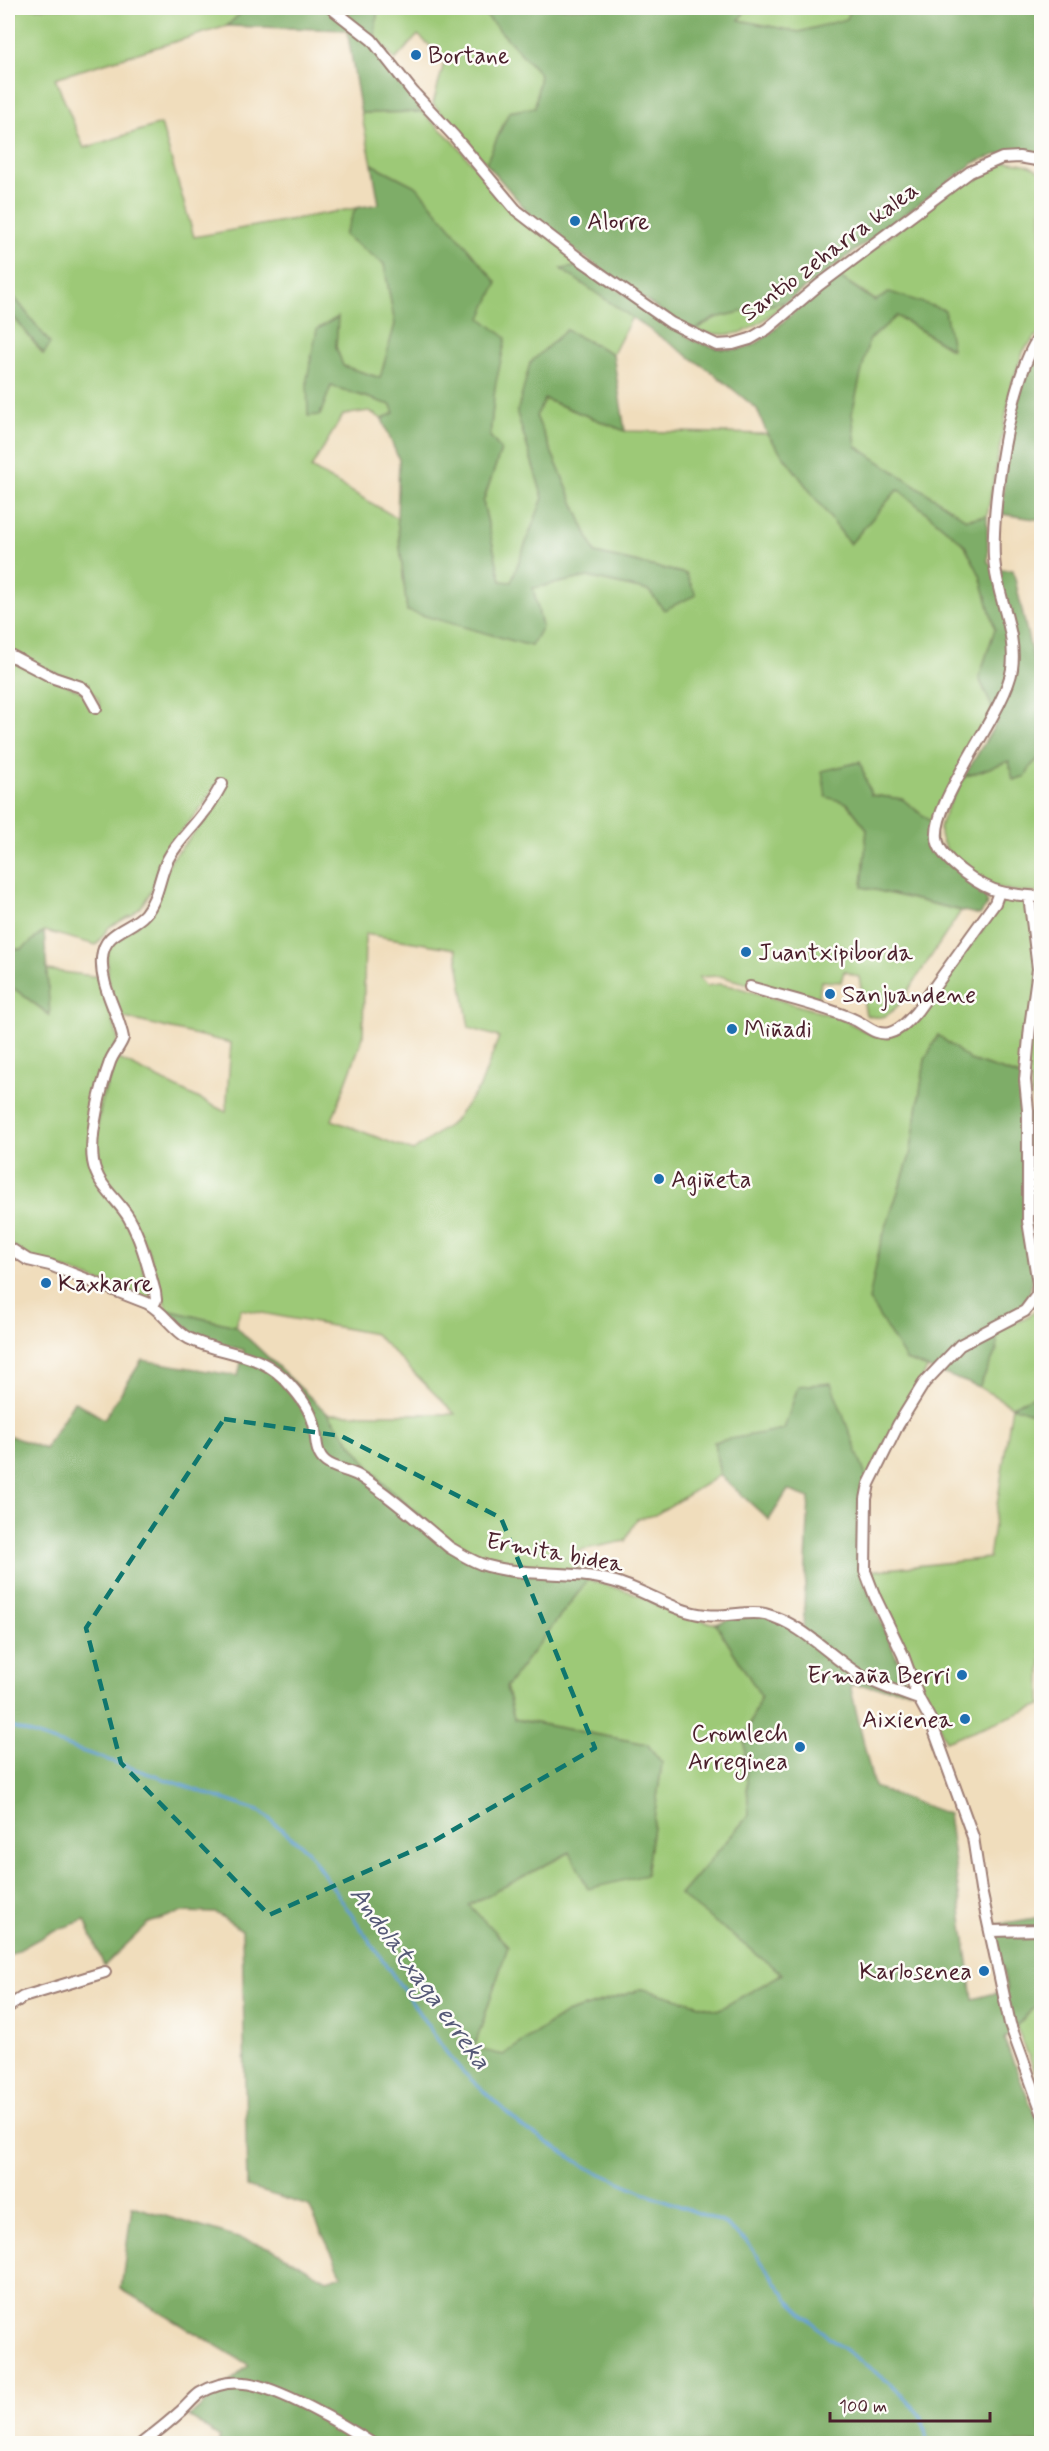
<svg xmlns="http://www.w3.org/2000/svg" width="1049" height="2451" viewBox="0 0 1049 2451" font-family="Mynerve,sans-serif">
<rect width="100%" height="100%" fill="#fdfcf7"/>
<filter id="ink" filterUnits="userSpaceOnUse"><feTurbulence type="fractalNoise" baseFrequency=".0167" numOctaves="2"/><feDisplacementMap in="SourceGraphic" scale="12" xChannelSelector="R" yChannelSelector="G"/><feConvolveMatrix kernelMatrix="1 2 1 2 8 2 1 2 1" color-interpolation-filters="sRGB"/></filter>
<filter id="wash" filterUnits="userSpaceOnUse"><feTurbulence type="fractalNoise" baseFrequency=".008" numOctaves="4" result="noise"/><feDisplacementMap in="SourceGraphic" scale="24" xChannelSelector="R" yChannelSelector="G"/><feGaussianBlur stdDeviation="1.35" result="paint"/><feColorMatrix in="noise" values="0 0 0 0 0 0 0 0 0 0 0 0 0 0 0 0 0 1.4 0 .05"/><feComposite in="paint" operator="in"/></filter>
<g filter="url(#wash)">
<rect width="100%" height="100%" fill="#f0ddbc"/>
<path fill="#9dc977" stroke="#747451" stroke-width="1.5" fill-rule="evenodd" d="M 19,8 L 246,8 L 227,26 L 55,78 L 84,148 L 161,124 L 194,237 L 356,208 L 344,235 L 384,264 L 395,324 L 381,378 L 343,366 L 336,347 L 308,415 L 320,415 L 331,386 L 391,405 L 394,413 L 382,419 L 369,411 L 343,415 L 311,468 L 397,518 L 407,611 L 542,627 L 533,588 L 588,577 L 649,591 L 686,574 L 595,553 L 536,416 L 544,399 L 625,431 L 767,434 L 850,544 L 898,489 L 964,544 L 980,575 L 995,629 L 979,678 L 993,710 L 935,825 L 902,799 L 871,795 L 860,762 L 822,772 L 867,829 L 862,887 L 961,911 L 901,1002 C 890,1015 883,1021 866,1015 L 859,977 L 844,971 L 841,982 L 821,981 L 818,1004 L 720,976 L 699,977 L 706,986 L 719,984 L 736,987 L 840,1018 L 876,1037 L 918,1018 L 1001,904 L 1010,899 L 1041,901 L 1041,1115 L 1034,1114 L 1030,1079 L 970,1060 L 938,1035 L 925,1060 L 910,1156 L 880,1245 L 905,1360 L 928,1368 L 896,1421 L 867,1479 L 784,1429 L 714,1442 L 720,1475 L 655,1515 L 637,1519 L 625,1541 L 580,1550 L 579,1572 L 495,1564 L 452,1544 L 381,1481 L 328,1414 L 455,1414 L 375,1334 L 241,1309 L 235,1326 L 167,1310 C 159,1288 154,1261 143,1240 C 132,1220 115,1204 105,1183 C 87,1148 102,1093 117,1058 L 226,1112 L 231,1043 L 121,1017 L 108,982 L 107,953 L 114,937 L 138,925 L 171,860 L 210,814 L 223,791 L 216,784 L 202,807 L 170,844 L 161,859 L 152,890 L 141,907 L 132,915 L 109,927 L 96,945 L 45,931 L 22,949 L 8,949 L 8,657 L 80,691 L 100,708 L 98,699 L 88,688 L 24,659 L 8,648 L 8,310 L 43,354 L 49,342 L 8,289 L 8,39 L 14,39 L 15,13 ZM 365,934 L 456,949 L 469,1028 L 499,1037 L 480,1087 L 453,1122 L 413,1151 L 332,1120 L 363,1037 Z
M 378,8 L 445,8 L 447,10 L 450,8 L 479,8 L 540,74 L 535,108 L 509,112 L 486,163 L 433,104 L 445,59 L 418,35 L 395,60 L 375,36 Z
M 747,8 L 851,8 L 848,19 L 799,32 L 739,20 Z
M 422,112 L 453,141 L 484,177 L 582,266 L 562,270 L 632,317 L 613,354 L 566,330 L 517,413 L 543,498 L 511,583 L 501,581 L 483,502 L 501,450 L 490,436 L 495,387 L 481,319 L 417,187 L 372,164 L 361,113 Z
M 999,162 C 1015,162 1029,162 1041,173 L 1041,331 L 1024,350 L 1012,383 L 987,516 L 966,519 L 856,446 L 852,413 L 868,340 L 897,316 L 951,349 L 838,276 L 966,178 Z
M 787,301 C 752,330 741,342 694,330 L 715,318 Z
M 1041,756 L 1041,893 C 1024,892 1007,892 991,885 C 973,878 937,850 940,828 C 943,811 957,792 964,777 L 1009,761 L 1014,780 L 1026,776 L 1031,766 Z
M 47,970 L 100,977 L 118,1038 L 89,1152 L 134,1236 L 151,1296 L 148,1299 L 28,1256 L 8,1243 L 8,984 L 49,1015 Z
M 1041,1303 L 1041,1393 L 1013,1406 L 1041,1416 L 1041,1554 L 1028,1558 L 1041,1595 L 1041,1705 L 946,1741 L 869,1571 L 989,1558 L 1012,1406 L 979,1387 L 997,1349 L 996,1330 C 1013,1323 1032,1319 1041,1303 Z
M 588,1580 L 634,1593 L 672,1612 L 716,1624 L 761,1696 L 744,1739 L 749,1815 L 681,1895 L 782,1974 L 718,2010 L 643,1989 L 566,2013 L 503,2055 L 474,2049 L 508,1946 L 468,1905 L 571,1852 L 646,1875 L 662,1763 L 647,1744 L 514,1719 L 506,1686 Z
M 1041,2000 L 1041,2094 L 1037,2076 L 1016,2026 Z"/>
<path fill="#7ead68" stroke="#64664a" stroke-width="1.5" d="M 8,8 L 19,8 L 15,13 L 14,39 L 8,39 Z
M 246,8 L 378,8 L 373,49 L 422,112 L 361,113 L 347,30 L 227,26 Z
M 479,8 L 747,8 L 739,20 L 799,32 L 847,19 L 851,8 L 1041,8 L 1041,156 C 1013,151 1001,151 974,163 L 787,301 L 715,318 L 694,330 L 674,320 L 540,226 L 486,163 L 509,112 L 535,107 L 540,74 Z
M 372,164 L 417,187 L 497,283 L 481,318 L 506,338 L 495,387 L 490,436 L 501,450 L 483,502 L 501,581 L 511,582 L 543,498 L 517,413 L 530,363 L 566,330 L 613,354 L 625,431 L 545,399 L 536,416 L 595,553 L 686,574 L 696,595 L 664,610 L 649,591 L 588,577 L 533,588 L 542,627 L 531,646 L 407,611 L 397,518 L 399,460 L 382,419 L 394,413 L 391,405 L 331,386 L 320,415 L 308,416 L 307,379 L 317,329 L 338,317 L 336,347 L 343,366 L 380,378 L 395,324 L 384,264 L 344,235 L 356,208 L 379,204 Z
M 582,266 L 693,340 C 746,363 761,342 798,308 C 811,297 825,287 838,276 L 875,301 L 890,292 L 945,310 L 952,349 L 897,316 L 869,340 L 852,413 L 856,446 L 966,519 L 987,516 L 988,562 L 999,570 L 1013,570 L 1041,695 L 1041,756 L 1031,766 L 1026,776 L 1013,780 L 1009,761 L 964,777 L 998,720 L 979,678 L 995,629 L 980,575 L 964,544 L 898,489 L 850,544 L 767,434 L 757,409 L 713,373 L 561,269 Z
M 8,289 L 50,343 L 44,354 L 8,310 Z
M 1041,342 L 1041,520 L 1002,514 C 1004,465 1015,383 1041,342 Z
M 860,762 L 871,795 L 902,799 L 935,825 L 935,841 L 985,891 L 987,904 L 980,915 L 862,887 L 867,829 L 847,803 L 826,797 L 822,771 Z
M 44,931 L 50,1015 L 8,984 L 8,949 L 22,949 Z
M 938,1035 L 970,1060 L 1022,1077 L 1025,1113 L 1041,1115 L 1041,1250 L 1037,1251 L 1030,1291 L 1020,1311 L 996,1322 L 997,1349 L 979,1387 L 906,1360 L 869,1300 L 880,1245 L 910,1156 L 925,1060 Z
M 167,1310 L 235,1326 L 328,1414 L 381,1481 L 452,1544 L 495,1564 L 579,1572 L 588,1580 L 506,1687 L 514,1719 L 647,1744 L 662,1763 L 646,1875 L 588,1889 L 570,1852 L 469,1905 L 508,1946 L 474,2048 L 503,2055 L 566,2013 L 643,1989 L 718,2010 L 782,1974 L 680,1895 L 749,1815 L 744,1739 L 761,1696 L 716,1624 L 750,1610 L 803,1631 L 809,1498 L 788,1490 L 769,1520 L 720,1475 L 714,1442 L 784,1429 L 798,1386 L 831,1383 L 867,1479 L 860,1571 L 910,1690 L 850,1685 L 874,1787 L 948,1814 L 973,1999 L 1007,1990 L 994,1925 L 1041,1917 L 1041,2000 L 1004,2039 L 1041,2131 L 1041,2443 L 218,2444 L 220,2437 L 189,2417 L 249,2365 L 121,2289 L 132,2206 L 271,2248 L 327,2280 L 342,2275 L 309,2206 L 247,2187 L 242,1930 L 216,1913 L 181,1912 L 149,1923 L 104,1966 L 85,1920 L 53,1931 L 8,1956 L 8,1435 L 45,1449 L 74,1401 L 104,1419 L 142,1360 L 238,1376 L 244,1350 C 208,1341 191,1341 167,1310 Z
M 1041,1393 L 1041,1416 L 1012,1406 Z"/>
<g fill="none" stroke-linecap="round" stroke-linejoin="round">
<path stroke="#629fd3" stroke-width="3" d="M 8,1726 L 261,1812 L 307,1850 L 446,2052 L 462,2071 L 521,2126 L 588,2168 L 645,2193 L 722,2222 L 748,2243 L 788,2299 L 829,2338 L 890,2383 L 922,2417 L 928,2444"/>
</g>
</g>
<g filter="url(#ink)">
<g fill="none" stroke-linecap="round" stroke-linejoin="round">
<defs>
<path id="minor" d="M 331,8 L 372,40 L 413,92 L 454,136 L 516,210 L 581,260 L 671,323 L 717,345 L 733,344 L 750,339 L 767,329 L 819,285 L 970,172 L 1002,158 L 1019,157 L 1042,161
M 1042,334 C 1011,366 988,522 995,567 C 999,601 1017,634 1012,669 C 1006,712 926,807 938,843 C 944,862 982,888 1001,892 C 1014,895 1028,896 1042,897
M 8,654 L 54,678 L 81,687 L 87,692 L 96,708
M 1029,896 L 1038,969 L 1030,1027 L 1025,1080 L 1028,1110 L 1028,1221 L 1038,1284 L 1037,1295 L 1025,1311 L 960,1345 L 924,1383 L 898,1425 L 869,1484 L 866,1499 L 865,1571 L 875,1597 L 903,1655 L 919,1699 L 930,1719 L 973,1837 L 981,1890 L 1010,2024 L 1042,2112
M 750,987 C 785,998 822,1005 855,1020 C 866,1025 876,1036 889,1033 C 901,1030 910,1019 917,1011 L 995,903 L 999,892
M 8,1247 L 28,1260 L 50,1265 L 147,1303 C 163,1311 172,1329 188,1338 C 223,1356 261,1350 290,1385 C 300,1396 310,1409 314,1424 C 317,1436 314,1453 326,1462 C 335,1469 349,1470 359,1476 C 391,1496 420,1523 449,1547 C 459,1553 470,1560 481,1564 C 523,1578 570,1569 612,1581 C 644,1589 673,1612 706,1615 C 726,1618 746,1610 765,1614 C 803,1624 828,1655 860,1675 C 879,1686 899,1692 919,1699
M 153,1306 L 156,1300 L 155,1292 C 148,1267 142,1241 129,1218 C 117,1198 97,1186 93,1161 C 89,1136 101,1086 110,1062 C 113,1053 120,1047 123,1038 C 118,1011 100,987 102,958 C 104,930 131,930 145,914 C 159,898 159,876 168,859 C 177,842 191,830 202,815 C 210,805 216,795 222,784
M 991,1931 L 1042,1930
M 8,2007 L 23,1997 L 105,1972
M 141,2444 C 154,2434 168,2423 180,2412 C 187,2406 193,2398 200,2393 C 214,2385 229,2381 244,2383 C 277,2386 344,2425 373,2444"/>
</defs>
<use href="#minor" stroke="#9d7e74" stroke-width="14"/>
<use href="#minor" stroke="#fff" stroke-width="10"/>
</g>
</g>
<path fill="none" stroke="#0f766e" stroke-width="4.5" stroke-dasharray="12 8" stroke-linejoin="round" d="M 224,1419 L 341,1436 L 501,1518 L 595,1748 L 432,1842 L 269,1915 L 121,1763 L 86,1628 Z"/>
<g fill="#1f6fb2" stroke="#fdfcf7" stroke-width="2">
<circle cx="416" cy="55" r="6"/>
<circle cx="575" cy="221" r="6"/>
<circle cx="746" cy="952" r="6"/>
<circle cx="830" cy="994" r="6"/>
<circle cx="732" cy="1029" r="6"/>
<circle cx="659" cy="1179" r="6"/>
<circle cx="46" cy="1283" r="6"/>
<circle cx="962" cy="1675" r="6"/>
<circle cx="965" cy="1719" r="6"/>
<circle cx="800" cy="1747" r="6"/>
<circle cx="984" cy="1971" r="6"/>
</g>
<g text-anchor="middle" stroke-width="5" stroke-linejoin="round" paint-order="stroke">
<g font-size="24" fill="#4a1f2b" stroke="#fdfcf7" text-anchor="start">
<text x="428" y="63">Bortane</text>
<text x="587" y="229">Alorre</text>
<text x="758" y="960">Juantxipiborda</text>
<text x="842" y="1002">Sanjuandene</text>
<text x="744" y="1037">Miñadi</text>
<text x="671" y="1187">Agiñeta</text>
<text x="58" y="1291">Kaxkarre</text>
<text x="950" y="1683" text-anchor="end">Ermaña Berri</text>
<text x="953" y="1727" text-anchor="end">Aixienea</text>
<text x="788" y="1741" text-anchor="end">Cromlech<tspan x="788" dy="28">Arreginea</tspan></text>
<text x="972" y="1979" text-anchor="end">Karlosenea</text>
</g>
<g font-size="24" fill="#4a1f2b" stroke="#fdfcf7">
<text transform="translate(829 251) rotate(-37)" y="8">Santio zeharra kalea</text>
<text transform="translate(555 1552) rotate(10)" y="8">Ermita bidea</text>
</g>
<g font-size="26" font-style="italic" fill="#555977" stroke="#fdfcf7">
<text transform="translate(421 1977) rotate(54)" y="9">Andolatxaga erreka</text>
</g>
</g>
<rect width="1049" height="2451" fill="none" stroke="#fdfcf7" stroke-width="30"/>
<path d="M830 2412v9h160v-9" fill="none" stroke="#4a1f2b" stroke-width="3"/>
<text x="839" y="2412" font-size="18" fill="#4a1f2b" stroke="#fdfcf7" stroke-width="4.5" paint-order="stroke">100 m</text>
</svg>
